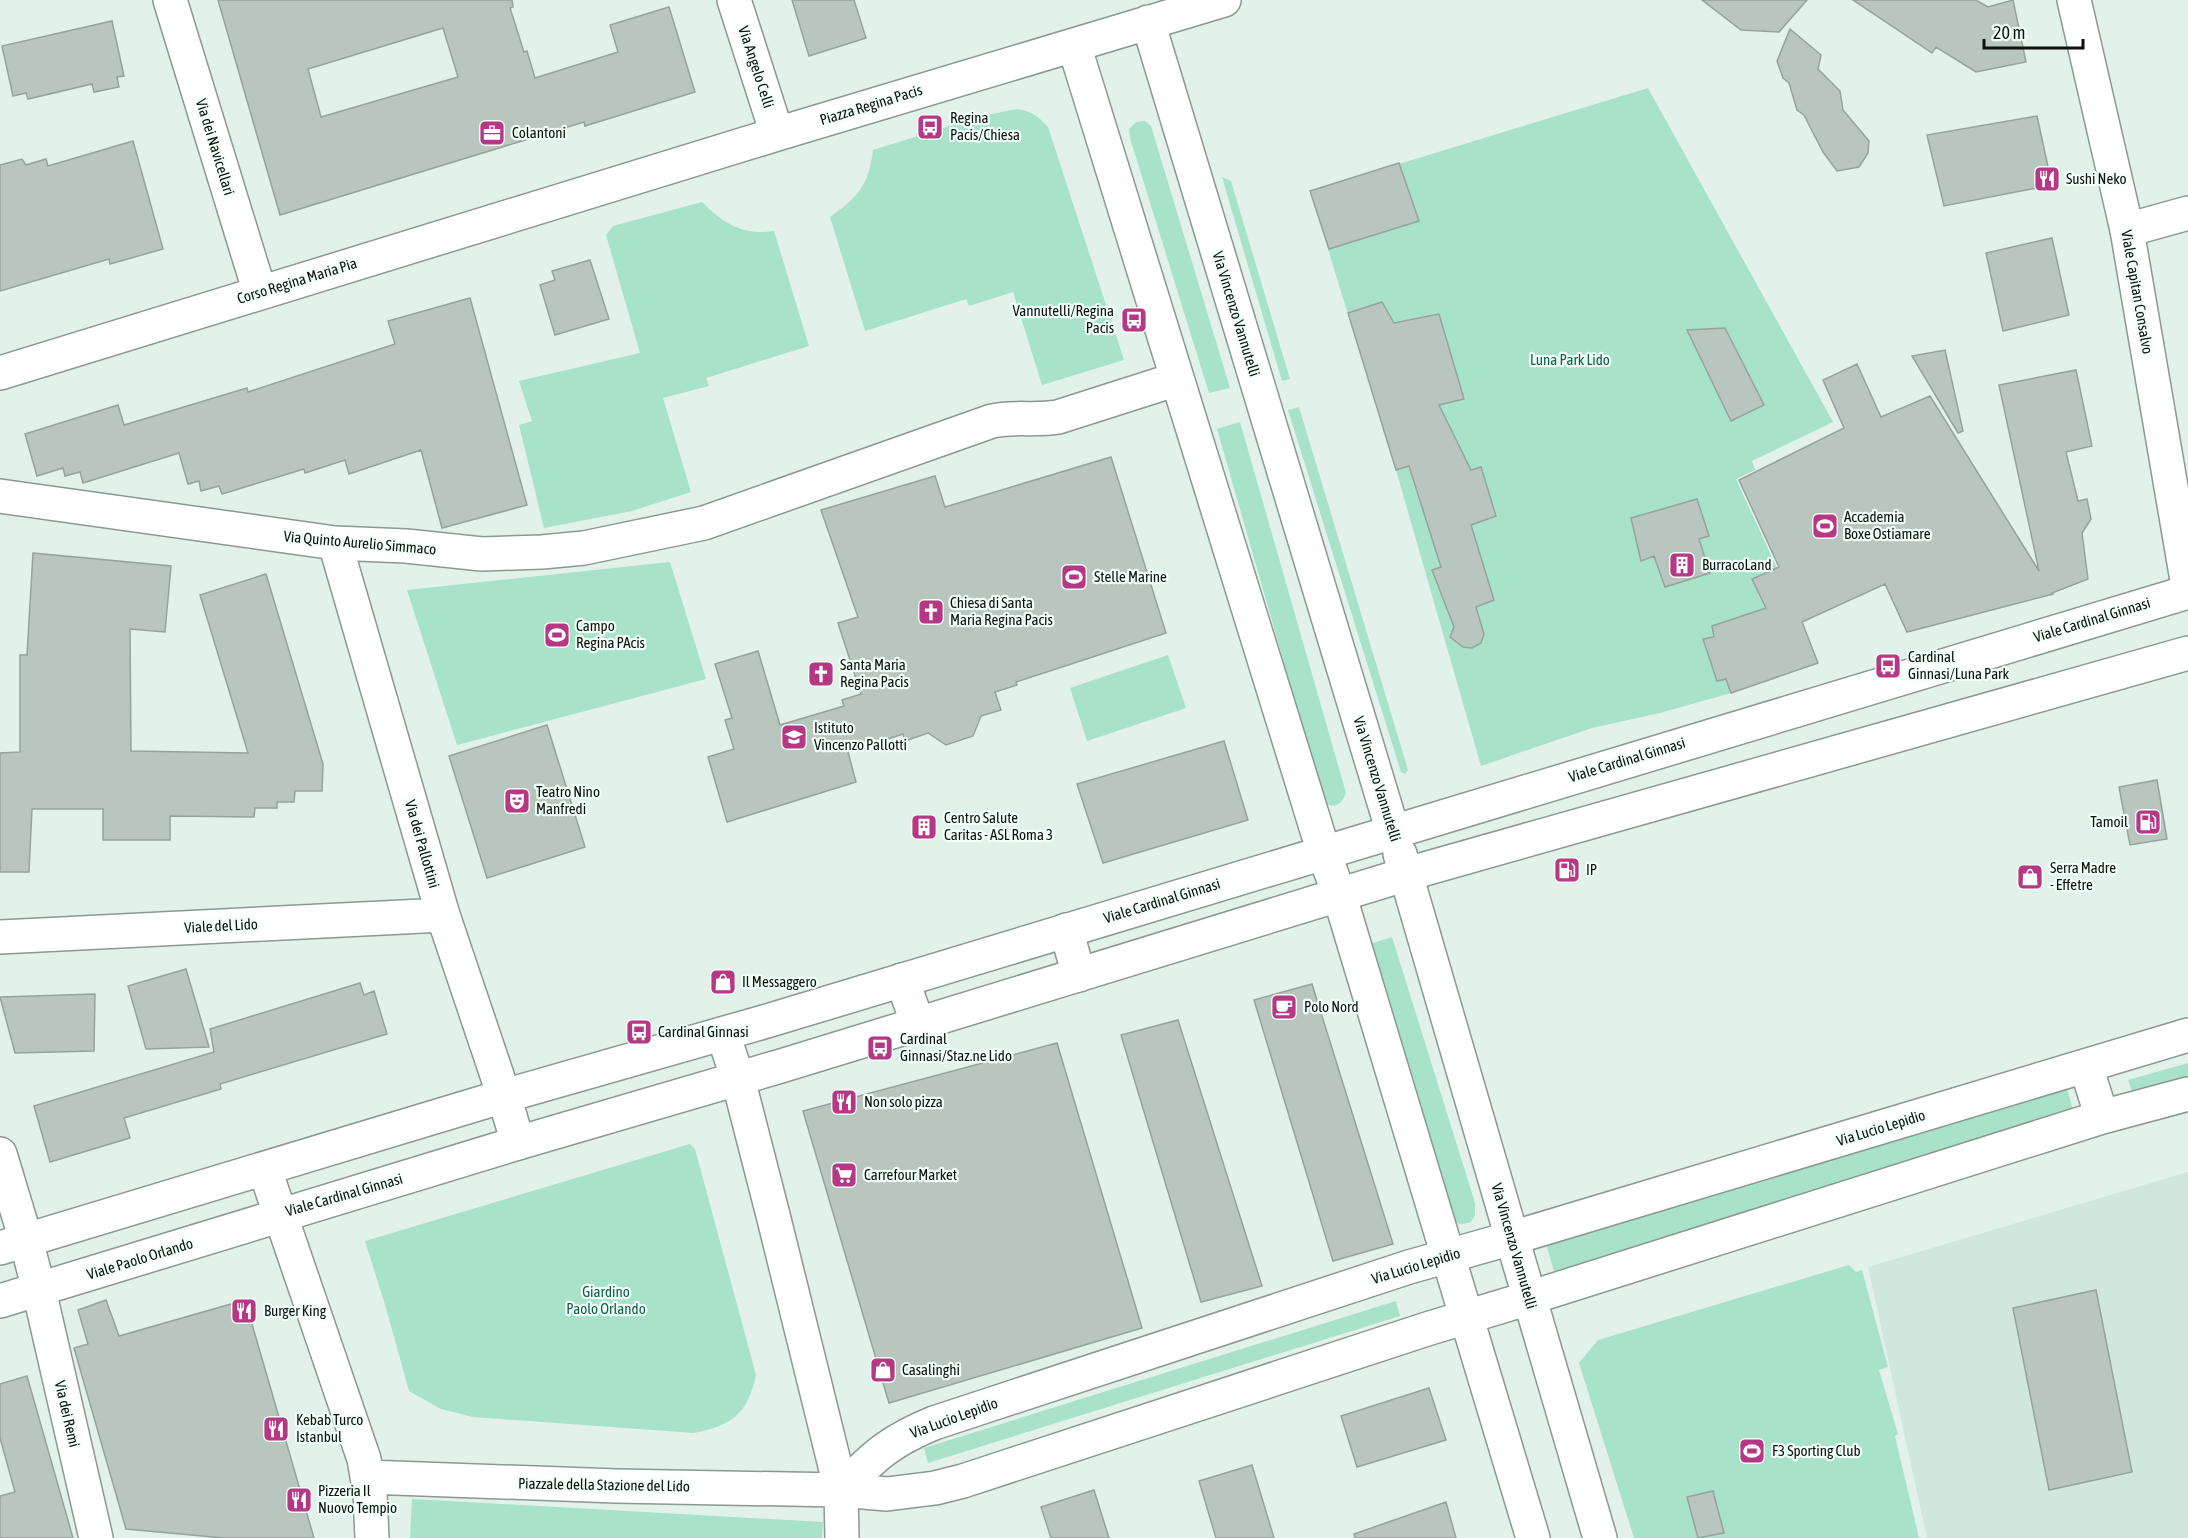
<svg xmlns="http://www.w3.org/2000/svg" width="2188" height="1538" viewBox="0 0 2188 1538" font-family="'Asap Condensed',sans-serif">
<rect width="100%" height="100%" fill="#e3f1eb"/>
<path fill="#d0e7dd" d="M 2188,1172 L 2188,1538 L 1927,1538 L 1868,1267 Z"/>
<path fill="#a7e2c9" d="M 1648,88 L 1833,422 L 1752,461 L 1755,470 L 1736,479 L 1802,623 L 1818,663 L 1731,693 L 1660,713 L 1592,728 L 1481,766 L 1396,470 L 1310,191 Z
M 1017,109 C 1031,111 1038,116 1048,127 L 1124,360 L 1042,385 L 1013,292 L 969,306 L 966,299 L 865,331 L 830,217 C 858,197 869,185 873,150 L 982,116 Z
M 1145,121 L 1151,126 L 1230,388 L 1209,393 L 1130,138 L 1129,129 L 1136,122 Z
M 1222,177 L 1231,181 L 1290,379 L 1282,381 Z
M 702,202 C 723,223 743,236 774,231 L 809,346 L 706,378 L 709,386 L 663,398 L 691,492 L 632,511 L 544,528 L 519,425 L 532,421 L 519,381 L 640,353 L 606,235 L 613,226 Z
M 1299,407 L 1408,770 L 1405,774 L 1401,772 L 1288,410 Z
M 1240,422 L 1346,793 C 1342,804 1334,810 1324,802 L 1217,429 Z
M 670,562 L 706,679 L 457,745 L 407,590 Z
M 1168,655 L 1186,708 L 1087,741 L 1070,688 Z
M 1392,937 L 1475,1203 L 1475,1215 L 1471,1222 C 1461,1225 1457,1225 1450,1218 L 1372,948 L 1373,943 Z
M 2188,1063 L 2188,1076 L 2133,1094 L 2128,1080 Z
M 2065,1082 L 2076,1120 L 1556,1278 L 1545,1240 Z
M 690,1144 L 695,1149 L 756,1375 C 748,1413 732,1426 694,1433 L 473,1417 L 441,1409 L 409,1391 L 386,1308 L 365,1241 Z
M 1849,1265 L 1856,1272 L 1862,1270 L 1888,1367 L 1879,1370 L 1898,1434 L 1895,1436 L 1919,1538 L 1634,1538 L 1579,1363 L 1598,1340 Z
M 1396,1301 L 1400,1316 L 928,1463 L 924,1448 Z
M 412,1499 L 823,1522 L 822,1538 L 410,1538 Z"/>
<path fill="#b9c6c0" stroke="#96a39d" stroke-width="1.5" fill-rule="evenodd" d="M 218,0 L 512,0 L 513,7 L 510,8 L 524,52 L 527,51 L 535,78 L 618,52 L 610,25 L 669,7 L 695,92 L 585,126 L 584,122 L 280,215 ZM 443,28 L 458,77 L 321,117 L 308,69 Z
M 792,0 L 854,0 L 866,38 L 809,56 Z
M 1702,0 L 1807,0 L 1779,32 L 1741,30 Z
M 1853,0 L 1976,0 L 1988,7 L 2013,0 L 2026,62 L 1976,72 L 1936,47 L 1932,53 Z
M 112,21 L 124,76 L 117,77 L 119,87 L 94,92 L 92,84 L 28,99 L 26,93 L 13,96 L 2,46 Z
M 1790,29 L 1821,55 L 1818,69 L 1840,91 L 1843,110 L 1869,141 L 1868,153 L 1859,167 L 1837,171 L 1823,152 L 1804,115 L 1797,110 L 1789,83 L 1783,78 L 1777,61 Z
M 2037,116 L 2052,185 L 1944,206 L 1927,135 Z
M 133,141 L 163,249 L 110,264 L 109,259 L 0,291 L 0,165 L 22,159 L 26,165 L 46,159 L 48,166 Z
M 1399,163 L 1419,221 L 1329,249 L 1310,191 Z
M 2052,238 L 2069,315 L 2003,331 L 1986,253 Z
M 590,260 L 609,319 L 555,335 L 540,285 L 555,280 L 552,271 Z
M 470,298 L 527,505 L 442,528 L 421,450 L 349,474 L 345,460 L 305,473 L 304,469 L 222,494 L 219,486 L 201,491 L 199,481 L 188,484 L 179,453 L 83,483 L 80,472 L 65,476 L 63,468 L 37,476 L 25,434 L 118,405 L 124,425 L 247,388 L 248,392 L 395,344 L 388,321 Z
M 1382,302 L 1394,323 L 1439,314 L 1464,399 L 1439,405 L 1471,470 L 1481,467 L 1496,516 L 1471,525 L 1494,600 L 1476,607 L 1484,634 L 1481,643 L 1472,648 L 1463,647 L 1450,637 L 1454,627 L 1432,570 L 1441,567 L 1409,466 L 1396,470 L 1348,313 Z
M 1725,328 L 1764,405 L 1731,421 L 1687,330 Z
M 1945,350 L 1963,431 L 1958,433 L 1912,356 Z
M 1857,364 L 1881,417 L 1930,396 L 2039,571 L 1999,385 L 2076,370 L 2092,446 L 2066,452 L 2078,501 L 2087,499 L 2091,519 L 2082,533 L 2088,579 L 2052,593 L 2053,594 L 1907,632 L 1885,584 L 1802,622 L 1818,663 L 1731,693 L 1726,679 L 1717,681 L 1703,639 L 1714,637 L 1712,626 L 1766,608 L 1752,579 L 1779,567 L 1739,480 L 1844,428 L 1823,380 Z
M 1111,457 L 1166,633 L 1016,682 L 1017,685 L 995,692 L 1001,710 L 981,716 L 973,736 L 946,745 L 928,733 L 905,741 L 903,734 L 848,752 L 856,782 L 727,822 L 708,757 L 734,749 L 725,720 L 732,718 L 715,664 L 758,651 L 780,725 L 844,706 L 842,700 L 861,694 L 838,623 L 858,617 L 821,510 L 935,476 L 945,507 Z
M 1697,499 L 1709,536 L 1699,539 L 1710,573 L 1665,587 L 1654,556 L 1641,561 L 1631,518 Z
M 33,553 L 171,566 L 165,632 L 130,629 L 131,751 L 248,753 L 200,595 L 266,574 L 323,764 L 322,791 L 295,791 L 294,802 L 277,802 L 277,808 L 255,808 L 254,817 L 170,816 L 170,840 L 103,840 L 103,809 L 32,809 L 29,872 L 0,872 L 0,753 L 20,752 L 20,655 L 27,655 Z
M 547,725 L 585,847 L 487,878 L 449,756 Z
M 1224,741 L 1248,820 L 1103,863 L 1077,784 Z
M 2157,780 L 2167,839 L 2130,845 L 2119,787 Z
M 186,969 L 209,1047 L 146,1049 L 128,986 Z
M 360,983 L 364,995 L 374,991 L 387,1034 L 220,1084 L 221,1089 L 124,1118 L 130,1138 L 50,1162 L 34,1106 L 214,1052 L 210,1029 Z
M 1312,984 L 1393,1244 L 1333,1261 L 1254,1000 Z
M 95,994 L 94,1051 L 15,1053 L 0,997 Z
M 1178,1020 L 1262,1286 L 1201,1302 L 1121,1035 Z
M 1057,1043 L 1142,1328 L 889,1403 L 803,1111 Z
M 2096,1290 L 2132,1472 L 2049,1490 L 2013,1308 Z
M 106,1300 L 119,1336 L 245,1300 L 314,1538 L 224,1538 L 126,1529 L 74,1348 L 88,1344 L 78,1310 Z
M 27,1376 L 73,1538 L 0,1538 L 0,1496 L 15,1492 L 0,1438 L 0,1384 Z
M 1429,1388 L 1446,1440 L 1357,1467 L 1341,1416 Z
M 1252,1465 L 1274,1538 L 1216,1538 L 1199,1481 Z
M 1094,1490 L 1109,1538 L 1051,1538 L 1041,1507 Z
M 1713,1491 L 1724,1533 L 1698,1538 L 1687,1497 Z
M 1446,1502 L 1456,1538 L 1355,1538 L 1354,1534 Z"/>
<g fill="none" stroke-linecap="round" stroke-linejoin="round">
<defs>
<path id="minor" d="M 170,0 L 260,293
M 734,0 L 777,134
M 1148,22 L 1393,832
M 1074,45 L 1324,853 L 1339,894 L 1533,1538
M 2127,230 L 2188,213
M 0,373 L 777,134 L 1224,0
M 0,496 L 335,543 L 406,546 L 482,554 L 542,552 L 584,548 L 704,523 L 992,421 C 1014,416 1036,421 1058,417 L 1177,379
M 335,543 L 443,915 L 504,1096 L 518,1143
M 1066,930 L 1079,975
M 0,937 L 443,915
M 902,980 L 918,1024
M 723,1034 L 738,1079 L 774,1219 L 841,1490 L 842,1538
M 2086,1067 L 2102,1117
M 0,1154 L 26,1240 L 39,1290 L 96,1538
M 265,1170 L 364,1459 L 370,1494 L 372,1538
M 367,1477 L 616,1486 L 841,1490 L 887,1494 L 935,1488 L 963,1481 L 1427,1329 L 1529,1298 L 2102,1117 L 2188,1094
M 841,1490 C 874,1456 890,1441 934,1423 L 1409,1267 L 1512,1238 L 1600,1538"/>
<path id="tertiary" d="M 1400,854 L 1512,1238 L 2188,1035
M 0,1248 L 504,1096 L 767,1021 L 2188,592
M 0,1301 L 518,1143 L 781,1066 L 1407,874 L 2188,653"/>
<path id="secondary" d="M 2074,0 L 2127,230 L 2188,586"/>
</defs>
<use href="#minor" stroke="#8b9893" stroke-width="36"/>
<use href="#tertiary" stroke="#8b9893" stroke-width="36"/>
<use href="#secondary" stroke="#8b9893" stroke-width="36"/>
<use href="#minor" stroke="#fff" stroke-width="33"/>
<use href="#tertiary" stroke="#fff" stroke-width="33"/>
<use href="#secondary" stroke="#fff" stroke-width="33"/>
</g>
<defs>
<symbol id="bus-square" viewBox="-11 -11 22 22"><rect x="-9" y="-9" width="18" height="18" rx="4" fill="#b63784" stroke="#f0fff8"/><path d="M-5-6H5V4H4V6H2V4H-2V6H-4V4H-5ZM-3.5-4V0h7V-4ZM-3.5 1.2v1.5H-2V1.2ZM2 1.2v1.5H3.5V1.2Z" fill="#fff"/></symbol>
<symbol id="office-square" viewBox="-11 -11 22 22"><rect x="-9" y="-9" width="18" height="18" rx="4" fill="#b63784" stroke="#f0fff8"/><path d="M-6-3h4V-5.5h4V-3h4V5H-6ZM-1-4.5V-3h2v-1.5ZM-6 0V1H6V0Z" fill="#fff"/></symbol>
<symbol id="restaurant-square" viewBox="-11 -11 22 22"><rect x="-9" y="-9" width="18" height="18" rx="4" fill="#b63784" stroke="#f0fff8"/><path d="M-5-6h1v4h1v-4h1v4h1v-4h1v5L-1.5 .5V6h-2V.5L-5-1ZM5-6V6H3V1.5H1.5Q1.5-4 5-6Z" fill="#fff"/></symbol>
<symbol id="stadium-square" viewBox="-11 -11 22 22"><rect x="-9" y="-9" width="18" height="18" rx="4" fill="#b63784" stroke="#f0fff8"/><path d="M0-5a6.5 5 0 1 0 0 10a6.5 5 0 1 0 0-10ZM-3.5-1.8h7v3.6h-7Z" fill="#fff"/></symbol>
<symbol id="building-square" viewBox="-11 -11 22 22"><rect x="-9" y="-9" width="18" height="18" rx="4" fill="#b63784" stroke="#f0fff8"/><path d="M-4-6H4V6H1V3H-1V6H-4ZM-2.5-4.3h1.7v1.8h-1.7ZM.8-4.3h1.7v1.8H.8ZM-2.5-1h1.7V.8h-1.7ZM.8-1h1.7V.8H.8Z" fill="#fff"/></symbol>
<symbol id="church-square" viewBox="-11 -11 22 22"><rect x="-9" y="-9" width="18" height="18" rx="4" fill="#b63784" stroke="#f0fff8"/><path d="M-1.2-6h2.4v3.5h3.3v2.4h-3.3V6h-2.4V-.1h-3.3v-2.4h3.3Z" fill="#fff"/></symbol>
<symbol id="school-square" viewBox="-11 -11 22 22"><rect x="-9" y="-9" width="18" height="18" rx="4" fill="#b63784" stroke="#f0fff8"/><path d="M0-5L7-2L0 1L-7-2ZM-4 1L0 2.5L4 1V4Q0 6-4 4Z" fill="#fff"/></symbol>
<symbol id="theatre-square" viewBox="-11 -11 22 22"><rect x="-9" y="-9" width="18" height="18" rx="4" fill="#b63784" stroke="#f0fff8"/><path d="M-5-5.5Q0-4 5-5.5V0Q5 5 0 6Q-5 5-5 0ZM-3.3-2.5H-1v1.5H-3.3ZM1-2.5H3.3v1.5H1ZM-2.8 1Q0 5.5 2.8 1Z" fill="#fff"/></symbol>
<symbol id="fuel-square" viewBox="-11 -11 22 22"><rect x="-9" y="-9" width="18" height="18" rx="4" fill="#b63784" stroke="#f0fff8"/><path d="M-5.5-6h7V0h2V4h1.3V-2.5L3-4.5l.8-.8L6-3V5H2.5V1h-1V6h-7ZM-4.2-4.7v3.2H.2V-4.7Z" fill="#fff"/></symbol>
<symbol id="shop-square" viewBox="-11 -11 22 22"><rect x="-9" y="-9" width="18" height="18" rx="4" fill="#b63784" stroke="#f0fff8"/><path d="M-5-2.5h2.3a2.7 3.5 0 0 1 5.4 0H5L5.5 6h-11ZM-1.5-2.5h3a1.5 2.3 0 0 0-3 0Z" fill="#fff"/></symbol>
<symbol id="cafe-square" viewBox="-11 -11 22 22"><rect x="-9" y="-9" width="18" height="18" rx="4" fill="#b63784" stroke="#f0fff8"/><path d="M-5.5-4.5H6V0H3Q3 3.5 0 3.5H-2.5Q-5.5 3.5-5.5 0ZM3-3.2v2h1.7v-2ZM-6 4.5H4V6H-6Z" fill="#fff"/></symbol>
<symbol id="supermarket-square" viewBox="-11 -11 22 22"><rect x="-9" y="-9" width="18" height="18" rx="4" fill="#b63784" stroke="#f0fff8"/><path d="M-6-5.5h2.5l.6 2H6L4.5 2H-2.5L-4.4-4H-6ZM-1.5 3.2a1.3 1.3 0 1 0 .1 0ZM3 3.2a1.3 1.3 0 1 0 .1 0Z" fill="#fff"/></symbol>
</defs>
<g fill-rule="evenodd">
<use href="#bus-square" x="915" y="112" width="30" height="30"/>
<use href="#office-square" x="477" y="118" width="30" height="30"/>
<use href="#restaurant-square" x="2032" y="164" width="30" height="30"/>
<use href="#bus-square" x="1119" y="305" width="30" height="30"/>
<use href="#stadium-square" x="1810" y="511" width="30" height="30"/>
<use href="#building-square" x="1667" y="550" width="30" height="30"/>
<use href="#stadium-square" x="1059" y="562" width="30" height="30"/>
<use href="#church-square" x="916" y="597" width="30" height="30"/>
<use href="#stadium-square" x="542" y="620" width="30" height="30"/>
<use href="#bus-square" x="1873" y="651" width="30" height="30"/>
<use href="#church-square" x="806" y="659" width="30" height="30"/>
<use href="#school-square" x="779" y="722" width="30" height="30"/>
<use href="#theatre-square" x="502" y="786" width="30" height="30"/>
<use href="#fuel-square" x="2133" y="807" width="30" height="30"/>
<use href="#building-square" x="909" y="812" width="30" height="30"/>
<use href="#fuel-square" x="1552" y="855" width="30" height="30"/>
<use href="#shop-square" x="2015" y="862" width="30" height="30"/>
<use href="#shop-square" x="708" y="967" width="30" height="30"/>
<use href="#cafe-square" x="1269" y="992" width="30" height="30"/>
<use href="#bus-square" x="624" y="1017" width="30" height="30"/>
<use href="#bus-square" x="865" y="1033" width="30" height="30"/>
<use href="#restaurant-square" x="829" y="1087" width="30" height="30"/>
<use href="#supermarket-square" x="829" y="1160" width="30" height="30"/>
<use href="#restaurant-square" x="229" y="1296" width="30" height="30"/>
<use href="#shop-square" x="868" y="1355" width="30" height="30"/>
<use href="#restaurant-square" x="261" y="1414" width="30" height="30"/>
<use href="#stadium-square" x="1737" y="1436" width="30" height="30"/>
<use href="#restaurant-square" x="284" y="1485" width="30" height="30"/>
</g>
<g text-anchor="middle" stroke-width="4.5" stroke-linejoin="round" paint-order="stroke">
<g font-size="15" fill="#0c100e" stroke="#f0fff8">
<text transform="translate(756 67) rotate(72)" y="5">Via Angelo Celli</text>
<text transform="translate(871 105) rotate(-17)" y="5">Piazza Regina Pacis</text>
<text transform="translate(215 147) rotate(73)" y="5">Via dei Navicellari</text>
<text transform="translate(297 281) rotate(-17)" y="5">Corso Regina Maria Pia</text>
<text transform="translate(2137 292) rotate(80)" y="5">Viale Capitan Consalvo</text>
<text transform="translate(1236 314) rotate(73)" y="5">Via Vincenzo Vannutelli</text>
<text transform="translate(360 543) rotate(5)" y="5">Via Quinto Aurelio Simmaco</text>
<text transform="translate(2092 620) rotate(-17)" y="5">Viale Cardinal Ginnasi</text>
<text transform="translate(1627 760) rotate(-17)" y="5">Viale Cardinal Ginnasi</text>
<text transform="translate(1377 779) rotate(73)" y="5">Via Vincenzo Vannutelli</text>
<text transform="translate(422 844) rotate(74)" y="5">Via dei Pallottini</text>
<text transform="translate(1162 901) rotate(-17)" y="5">Viale Cardinal Ginnasi</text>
<text transform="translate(221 926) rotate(-3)" y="5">Viale del Lido</text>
<text transform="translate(1881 1128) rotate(-17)" y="5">Via Lucio Lepidio</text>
<text transform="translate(344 1195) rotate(-16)" y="5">Viale Cardinal Ginnasi</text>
<text transform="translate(1514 1246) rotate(74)" y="5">Via Vincenzo Vannutelli</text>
<text transform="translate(140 1259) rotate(-17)" y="5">Viale Paolo Orlando</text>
<text transform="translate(1416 1266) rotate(-17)" y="5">Via Lucio Lepidio</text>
<text transform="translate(67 1414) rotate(77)" y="5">Via dei Remi</text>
<text transform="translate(954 1418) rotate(-20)" y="5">Via Lucio Lepidio</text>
<text transform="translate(604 1485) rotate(1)" y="5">Piazzale della Stazione del Lido</text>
</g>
<g font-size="15" fill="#0c100e" stroke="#f0fff8" text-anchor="start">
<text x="950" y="123">Regina<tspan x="950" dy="17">Pacis/Chiesa</tspan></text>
<text x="512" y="138">Colantoni</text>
<text x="2066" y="184">Sushi Neko</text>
<text x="1114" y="316" text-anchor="end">Vannutelli/Regina<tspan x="1114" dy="17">Pacis</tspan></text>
<text x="1844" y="522">Accademia<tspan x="1844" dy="17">Boxe Ostiamare</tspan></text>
<text x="1702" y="570">BurracoLand</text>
<text x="1094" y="582">Stelle Marine</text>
<text x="950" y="608">Chiesa di Santa<tspan x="950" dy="17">Maria Regina Pacis</tspan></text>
<text x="576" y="631">Campo<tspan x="576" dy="17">Regina PAcis</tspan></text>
<text x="1908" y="662">Cardinal<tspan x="1908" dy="17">Ginnasi/Luna Park</tspan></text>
<text x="840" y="670">Santa Maria<tspan x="840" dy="17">Regina Pacis</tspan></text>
<text x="814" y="733">Istituto<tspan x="814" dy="17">Vincenzo Pallotti</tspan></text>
<text x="536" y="797">Teatro Nino<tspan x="536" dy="17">Manfredi</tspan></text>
<text x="944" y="823">Centro Salute<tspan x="944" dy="17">Caritas - ASL Roma 3</tspan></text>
<text x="2128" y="827" text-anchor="end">Tamoil</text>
<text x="2050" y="873">Serra Madre<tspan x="2050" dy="17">- Effetre</tspan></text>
<text x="1586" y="875">IP</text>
<text x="742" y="987">Il Messaggero</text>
<text x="1304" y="1012">Polo Nord</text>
<text x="658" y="1037">Cardinal Ginnasi</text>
<text x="900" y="1044">Cardinal<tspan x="900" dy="17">Ginnasi/Staz.ne Lido</tspan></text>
<text x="864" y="1107">Non solo pizza</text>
<text x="864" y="1180">Carrefour Market</text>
<text x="264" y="1316">Burger King</text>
<text x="902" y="1375">Casalinghi</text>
<text x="296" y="1425">Kebab Turco<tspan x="296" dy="17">Istanbul</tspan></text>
<text x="1772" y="1456">F3 Sporting Club</text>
<text x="318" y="1496">Pizzeria Il<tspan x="318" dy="17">Nuovo Tempio</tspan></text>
</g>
<g font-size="15" fill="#0f5f47" stroke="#f0fff8">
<text x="1570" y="365">Luna Park Lido</text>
<text x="606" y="1297">Giardino<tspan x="606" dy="17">Paolo Orlando</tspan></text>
</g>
</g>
<path d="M1984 39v9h99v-9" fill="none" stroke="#0c100e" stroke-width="3"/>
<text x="1993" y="39" font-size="18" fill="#0c100e" stroke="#f0fff8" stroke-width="4.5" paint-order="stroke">20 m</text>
</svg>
